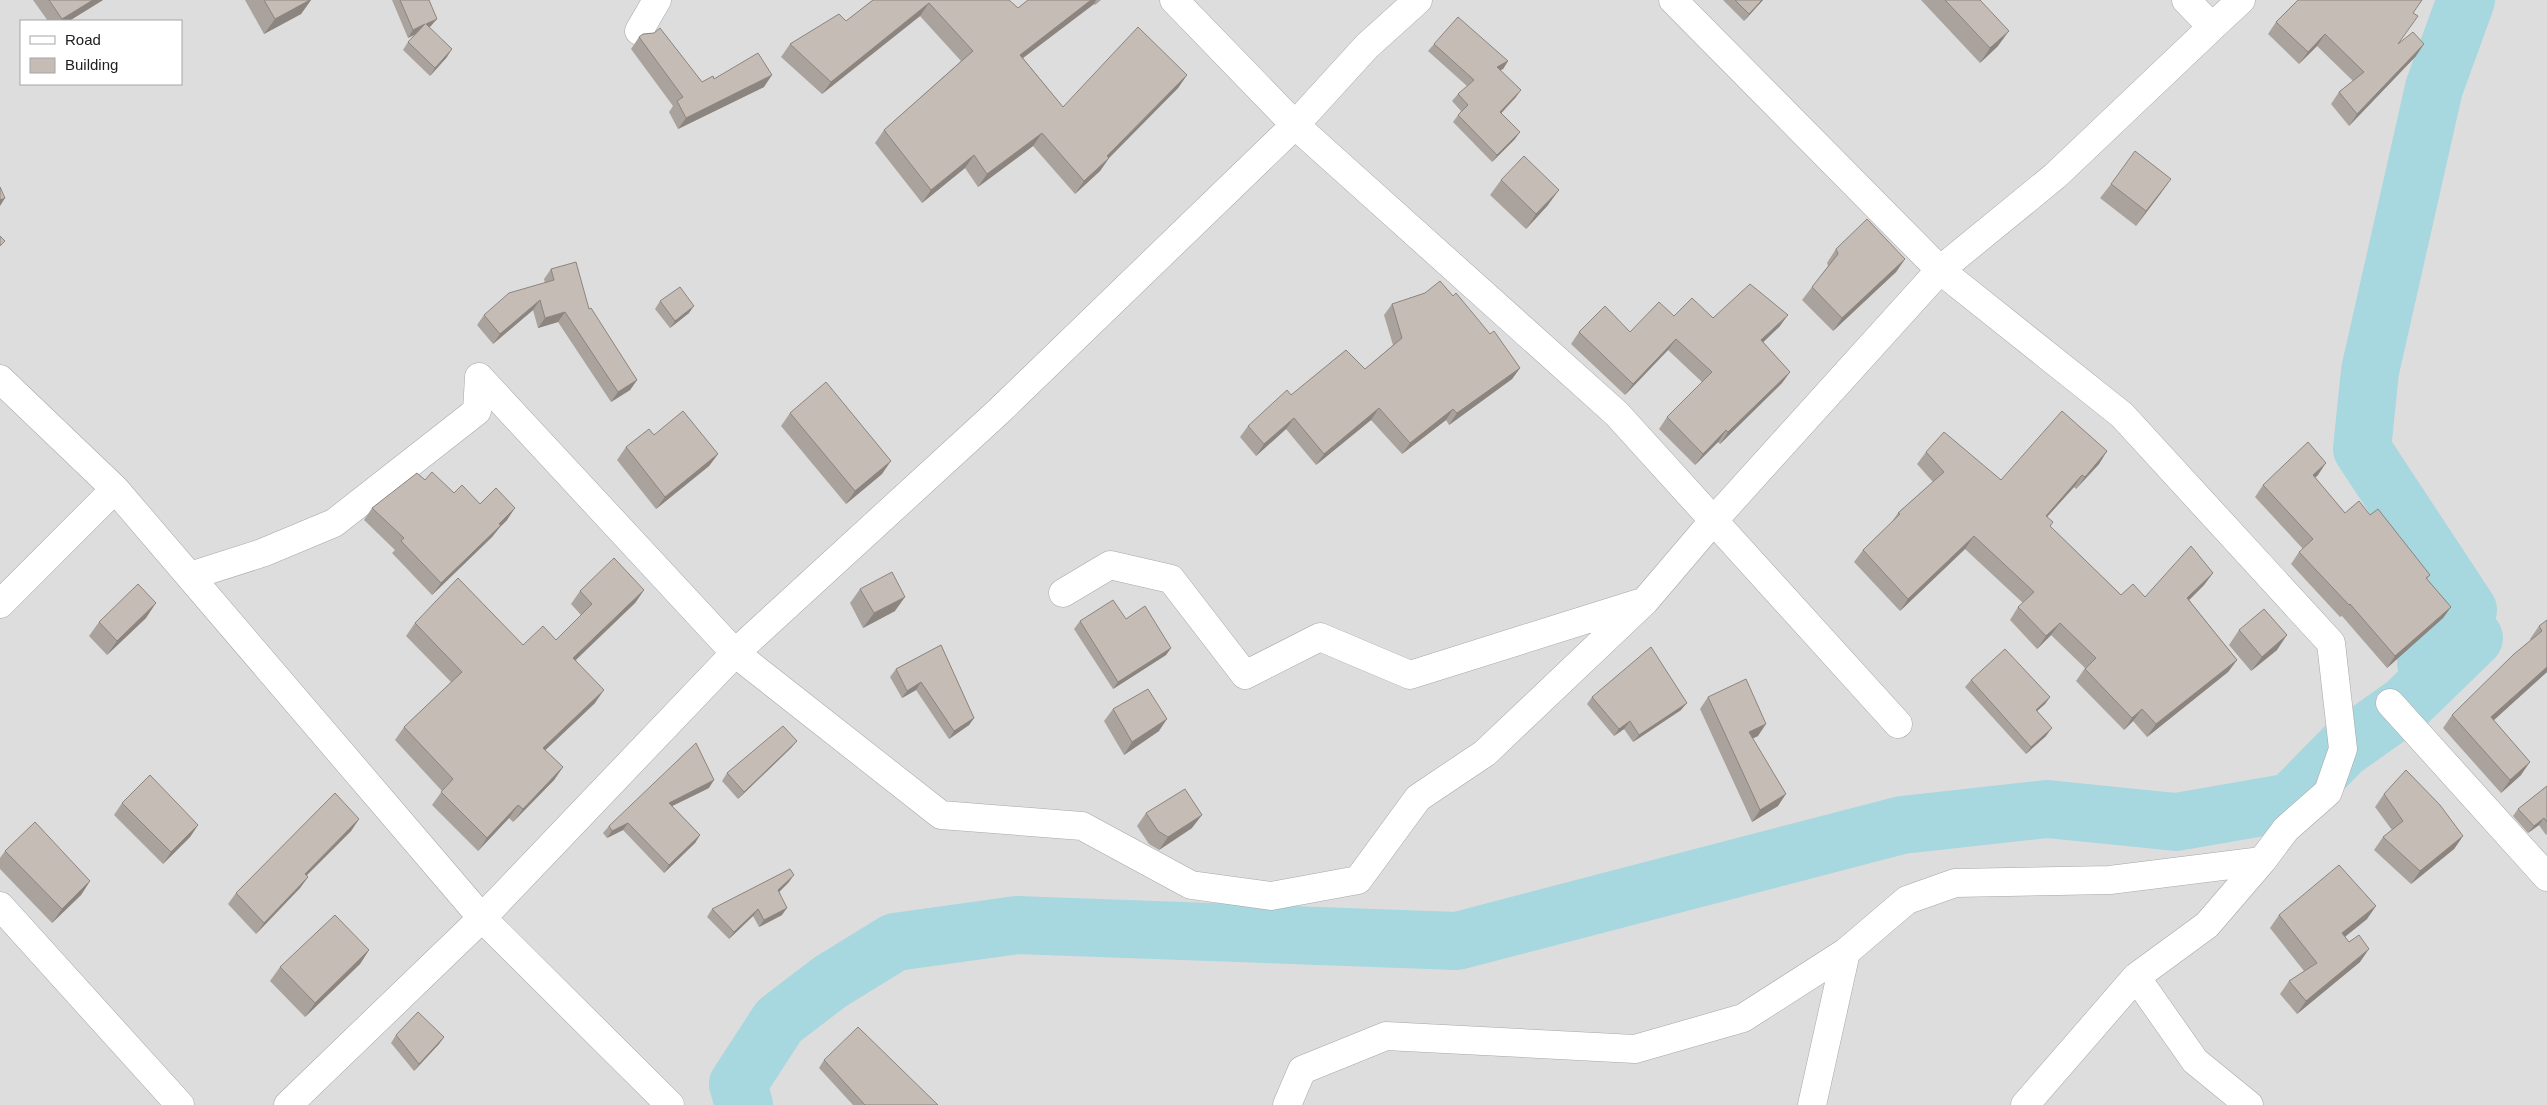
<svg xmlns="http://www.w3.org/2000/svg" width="2547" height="1105" viewBox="0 0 2547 1105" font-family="Helvetica,sans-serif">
<rect width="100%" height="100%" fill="#f1ede7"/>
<path fill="#dedddd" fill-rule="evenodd" d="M 0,0 L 2547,0 L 2547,1105 L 0,1105 ZM 21,21 L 181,21 L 181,84 L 21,84 Z"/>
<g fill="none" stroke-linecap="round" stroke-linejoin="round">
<path stroke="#a7d7df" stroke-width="58" d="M 2426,663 L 2468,610 L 2362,449 L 2370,371 L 2434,88 L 2466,0
M 744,1105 L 738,1084 L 779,1021 L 830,982 L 895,942 L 1017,925 L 1457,941 L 1902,825 L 2047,809 L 2176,822 L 2291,802 L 2343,749 L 2405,705 L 2474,638"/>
<defs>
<path id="minor" d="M 1174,0 L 1295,125 L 1617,414 L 1898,724
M 1673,0 L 1940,270 L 2122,415 L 2331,643 L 2343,749 L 2328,792 L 2286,829 L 2262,861 L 2207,925 L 2136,977 L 2195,1061 L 2249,1105
M 2212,27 L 2241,0
M 639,31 L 657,0
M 479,377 L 735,653 L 941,815 L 1082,826 L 1191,885 L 1271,896 L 1358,880 L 1418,798 L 1485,753 L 1645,601 L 1714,520 L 1940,270 L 2055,176 L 2212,27 L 2186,0
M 0,379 L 115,489 L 0,604
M 115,489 L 482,918 L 670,1105
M 190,576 L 262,553 L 334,523 L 477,411 L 479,377
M 1063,593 L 1110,565 L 1171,579 L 1245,675 L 1320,637 L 1410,675 L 1639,603
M 2390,703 L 2547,877
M 0,906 L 180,1105
M 288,1105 L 482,918 L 735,653 L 998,412 L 1295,125 L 1367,46 L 1418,0
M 1287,1105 L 1302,1070 L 1386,1036 L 1635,1049 L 1743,1018 L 1846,952
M 1812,1105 L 1846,952 L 1907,900 L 1955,883 L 2110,880 L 2262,861
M 2025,1105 L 2136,977"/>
</defs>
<use href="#minor" stroke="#a7a7a7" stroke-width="29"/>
<use href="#minor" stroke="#fff" stroke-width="28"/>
</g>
<path fill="#aaa29d" d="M 33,0 L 103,0 L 69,21 L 48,21 Z
M 245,0 L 311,0 L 301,14 L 264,34 Z
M 392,0 L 429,0 L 431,26 L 429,27 L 447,57 L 430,76 L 403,50 L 408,42 L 416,33 L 408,38 Z
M 873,0 L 1018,8 L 1028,0 L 1101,0 L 1095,5 L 1094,4 L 1023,58 L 1063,107 L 1187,75 L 1178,88 L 1109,158 L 1100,171 L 1075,194 L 1033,146 L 978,187 L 965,168 L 922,203 L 875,143 L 884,130 L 961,61 L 920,16 L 822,94 L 781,57 L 790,44 L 846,21 Z
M 1723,0 L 1763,0 L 1744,21 Z
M 1921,0 L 1980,0 L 1998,46 L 1980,63 Z
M 2413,13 L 2398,44 L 2416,56 L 2349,126 L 2331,104 L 2339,92 L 2353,81 L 2317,46 L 2299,64 L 2268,34 L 2276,22 Z
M 639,37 L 702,82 L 714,79 L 764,87 L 678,129 L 669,112 L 673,106 L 631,49 Z
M 1434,44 L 1508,61 L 1503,69 L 1500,70 L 1516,97 L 1501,113 L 1515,139 L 1492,162 L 1453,122 L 1461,111 L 1452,101 L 1458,94 L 1467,86 L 1428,51 Z
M 1501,180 L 1548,205 L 1526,229 L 1490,195 Z
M 2111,184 L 2161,193 L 2136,226 L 2100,198 Z
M 1836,249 L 1905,259 L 1896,272 L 1833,331 L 1802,300 L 1812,287 L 1828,266 L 1827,263 Z
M 551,269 L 589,309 L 637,380 L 630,390 L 611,402 L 558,322 L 538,328 L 533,310 L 493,344 L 477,325 L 484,315 L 545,283 L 544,279 Z
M 1453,296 L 1490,334 L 1520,368 L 1512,379 L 1449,425 L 1446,420 L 1402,454 L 1371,420 L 1316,465 L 1286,429 L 1256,456 L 1240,437 L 1248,426 L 1291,395 L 1365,369 L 1393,345 L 1384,315 L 1392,304 Z
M 660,301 L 689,313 L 670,328 L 655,309 Z
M 1674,316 L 1713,318 L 1780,326 L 1763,342 L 1790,372 L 1782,383 L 1720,444 L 1718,442 L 1695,465 L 1659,429 L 1667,417 L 1702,382 L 1668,350 L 1625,395 L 1571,344 L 1579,332 L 1630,332 Z
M 790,413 L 882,474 L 846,504 L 781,426 Z
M 626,447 L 718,454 L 709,466 L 656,509 L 617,460 Z
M 2107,451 L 2099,464 L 2076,489 L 2074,487 L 2047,517 L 2050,526 L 2121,595 L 2145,597 L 2213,573 L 2204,585 L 2189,600 L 2237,660 L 2228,672 L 2147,737 L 2133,721 L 2124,730 L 2076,681 L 2085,668 L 2051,635 L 2037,649 L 2010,620 L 2018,607 L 2023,603 L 1965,549 L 1900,611 L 1854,562 L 1863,550 L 1891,523 L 1898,513 L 1933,482 L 1917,464 L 1926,452 L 2001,480 Z
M 2318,475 L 2315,478 L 2345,513 L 2370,515 L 2430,575 L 2427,579 L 2451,607 L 2443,618 L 2387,668 L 2342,616 L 2340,617 L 2291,564 L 2299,552 L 2303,549 L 2255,497 L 2263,485 Z
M 425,480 L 480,504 L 507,520 L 500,527 L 492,537 L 432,595 L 392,553 L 395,550 L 364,520 L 372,508 Z
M 860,589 L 895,611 L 863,628 L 850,603 Z
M 644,590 L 635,603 L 576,660 L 595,703 L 545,750 L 563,767 L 554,780 L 513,822 L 509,818 L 478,851 L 432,805 L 442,791 L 395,740 L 404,727 L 451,682 L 406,636 L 415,623 L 523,645 L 556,640 L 581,615 L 571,604 L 580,591 Z
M 146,618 L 107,655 L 89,636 L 99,622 Z
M 1126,619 L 1171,648 L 1166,655 L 1113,689 L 1074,629 L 1080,621 Z
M 2547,620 L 2547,672 L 2493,720 L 2521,775 L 2501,793 L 2443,728 L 2452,715 L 2531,641 L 2530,639 L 2539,626 Z
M 2239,630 L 2277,650 L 2251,671 L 2229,645 Z
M 941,645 L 974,718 L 969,725 L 949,739 L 916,690 L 902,698 L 890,677 L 896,669 Z
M 1971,680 L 2050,697 L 2045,704 L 2037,711 L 2046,736 L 2026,754 L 1965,687 Z
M 1592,697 L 1681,710 L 1633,742 L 1624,729 L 1614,736 L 1587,704 Z
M 1708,697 L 1758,736 L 1753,738 L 1778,806 L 1752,822 L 1700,709 Z
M 1113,709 L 1159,731 L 1124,755 L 1104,721 Z
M 797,741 L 791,748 L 738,799 L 722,781 L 727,773 Z
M 2547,786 L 2547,834 L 2546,835 L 2539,825 L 2528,833 L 2513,816 L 2518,809 Z
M 709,788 L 672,806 L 700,835 L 695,843 L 664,873 L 623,830 L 607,838 L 603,833 L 609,826 Z
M 2384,794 L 2463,836 L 2454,849 L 2411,884 L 2374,850 L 2383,837 L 2392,830 L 2375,807 Z
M 122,803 L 198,825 L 190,837 L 163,864 L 114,815 Z
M 1146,813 L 1192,828 L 1159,850 L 1149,844 L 1137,826 Z
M 359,819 L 351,831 L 307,875 L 308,877 L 300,888 L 256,934 L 228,904 L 236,893 Z
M 5,851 L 90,881 L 81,895 L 52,923 L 0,869 L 0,858 Z
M 789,882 L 779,892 L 782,915 L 759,927 L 753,916 L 729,939 L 707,917 L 712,909 Z
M 2279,915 L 2367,919 L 2345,937 L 2360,962 L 2297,1014 L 2280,994 L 2289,981 L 2304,971 L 2270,928 Z
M 369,950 L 360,964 L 305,1017 L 270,981 L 280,967 Z
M 396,1035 L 444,1037 L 439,1044 L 414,1071 L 391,1043 Z
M 824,1060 L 938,1105 L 853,1105 L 819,1068 Z"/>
<path fill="#8b847f" d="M 93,0 L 103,0 L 69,21 L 61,21 L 62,19 Z
M 310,0 L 311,0 L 301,14 L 264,34 L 275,19 Z
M 1091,0 L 1096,0 L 1094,4 L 1011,67 L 1020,55 Z
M 1762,0 L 1763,0 L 1744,21 L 1749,14 Z
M 929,3 L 920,16 L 822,94 L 831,82 Z
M 437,19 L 431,26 L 421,31 L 426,24 Z
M 425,24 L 420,32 L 408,38 L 413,30 Z
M 2009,31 L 1998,46 L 1980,63 L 1990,48 Z
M 2325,34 L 2317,46 L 2299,64 L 2308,52 Z
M 2424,44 L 2416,56 L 2349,126 L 2357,114 Z
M 452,49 L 447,57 L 430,76 L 435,68 Z
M 1508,61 L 1503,69 L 1492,74 L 1497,67 Z
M 772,75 L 764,87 L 678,129 L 686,118 Z
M 1187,75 L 1178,88 L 1105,162 L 1109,158 L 1100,171 L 1075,194 L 1084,181 L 1107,156 Z
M 1521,90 L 1516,97 L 1495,120 L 1500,112 Z
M 1520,132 L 1515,139 L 1492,162 L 1497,155 Z
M 1042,133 L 1033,146 L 978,187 L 987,174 Z
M 974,155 L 965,168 L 922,203 L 931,190 Z
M 2171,179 L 2161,193 L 2136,226 L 2146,211 Z
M 1559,190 L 1548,205 L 1526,229 L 1536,214 Z
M 5,198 L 0,206 L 0,200 Z
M 1905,259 L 1896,272 L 1833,331 L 1842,318 Z
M 540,300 L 533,310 L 493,344 L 500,334 Z
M 694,306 L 689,313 L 670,328 L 675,321 Z
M 565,312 L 558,322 L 538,328 L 545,318 Z
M 1788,315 L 1780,326 L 1753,352 L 1761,340 Z
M 1676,339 L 1668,350 L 1625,395 L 1633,384 Z
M 1520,368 L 1512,379 L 1449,425 L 1457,413 Z
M 1790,372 L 1782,383 L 1720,444 L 1728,432 Z
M 637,380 L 630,390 L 611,402 L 618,392 Z
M 1379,408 L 1371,420 L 1316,465 L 1324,454 Z
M 1453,409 L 1446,420 L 1402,454 L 1410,443 Z
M 1294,418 L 1286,429 L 1256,456 L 1264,444 Z
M 1726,430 L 1718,442 L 1695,465 L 1703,454 Z
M 2107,451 L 2099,464 L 2076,489 L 2085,477 Z
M 718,454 L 709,466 L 656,509 L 665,497 Z
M 891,461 L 882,474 L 846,504 L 855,491 Z
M 2326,463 L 2318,475 L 2304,487 L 2313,475 Z
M 2082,475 L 2074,487 L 2037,528 L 2046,516 Z
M 515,508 L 507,520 L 500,527 L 492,537 L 432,595 L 441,583 Z
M 1974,536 L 1965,549 L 1900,611 L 1908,599 Z
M 2213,573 L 2204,585 L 2179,610 L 2187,598 Z
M 644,590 L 635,603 L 564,671 L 573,658 Z
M 905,597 L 895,611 L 863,628 L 874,613 Z
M 156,603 L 146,618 L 107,655 L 117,641 Z
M 2451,607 L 2443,618 L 2387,668 L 2395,656 Z
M 2060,623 L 2051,635 L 2037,649 L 2046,636 Z
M 2287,635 L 2277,650 L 2251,671 L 2262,657 Z
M 1171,648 L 1166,655 L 1113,689 L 1118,682 Z
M 2237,660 L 2228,672 L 2147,737 L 2156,724 Z
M 2547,667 L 2547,672 L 2482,731 L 2491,717 Z
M 921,682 L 916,690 L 902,698 L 907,691 Z
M 604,690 L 595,703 L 534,761 L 543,748 Z
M 2050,697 L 2045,704 L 2030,717 L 2036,710 Z
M 1687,703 L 1681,710 L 1633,742 L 1639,735 Z
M 2142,709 L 2133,721 L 2124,730 L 2132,718 Z
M 974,718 L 969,725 L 949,739 L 954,731 Z
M 1167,719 L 1159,731 L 1124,755 L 1132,742 Z
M 1630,721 L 1624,729 L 1614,736 L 1619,729 Z
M 1766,724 L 1758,736 L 1741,744 L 1749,732 Z
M 2052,728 L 2046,736 L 2026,754 L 2031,747 Z
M 797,741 L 791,748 L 738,799 L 744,792 Z
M 2530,762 L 2521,775 L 2501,793 L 2510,780 Z
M 563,767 L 554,780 L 513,822 L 523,809 Z
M 714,780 L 709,788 L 664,810 L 669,803 Z
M 1786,794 L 1778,806 L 1752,822 L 1760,810 Z
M 518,805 L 509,818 L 478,851 L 487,838 Z
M 1202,815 L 1192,828 L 1159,850 L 1168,837 Z
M 2544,818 L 2539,825 L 2528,833 L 2534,826 Z
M 359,819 L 351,831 L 297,885 L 305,874 Z
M 628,823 L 623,830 L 607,838 L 612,831 Z
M 198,825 L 190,837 L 163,864 L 171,852 Z
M 700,835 L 695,843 L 664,873 L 669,865 Z
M 2463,836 L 2454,849 L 2411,884 L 2420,871 Z
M 794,875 L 789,882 L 773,898 L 778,890 Z
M 308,877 L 300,888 L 256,934 L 264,923 Z
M 90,881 L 81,895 L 52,923 L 62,909 Z
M 2376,906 L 2367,919 L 2333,946 L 2342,933 Z
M 787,908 L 782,915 L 759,927 L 764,920 Z
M 758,909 L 753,916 L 729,939 L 734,932 Z
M 2369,949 L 2360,962 L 2297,1014 L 2306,1001 Z
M 369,950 L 360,964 L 305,1017 L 315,1003 Z
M 444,1037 L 439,1044 L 414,1071 L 419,1064 Z"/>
<path fill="#c6bcb6" stroke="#8b847f" d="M 49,0 L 93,0 L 62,19 Z
M 264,0 L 310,0 L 275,19 Z
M 400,0 L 429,0 L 437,19 L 426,24 L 452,49 L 435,68 L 408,42 L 425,24 L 413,30 Z
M 873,0 L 1009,0 L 1018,8 L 1028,0 L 1091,0 L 1020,55 L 1063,107 L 1138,27 L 1187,75 L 1107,156 L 1109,158 L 1084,181 L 1042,133 L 987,174 L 974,155 L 931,190 L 884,130 L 973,51 L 929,3 L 831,82 L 790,44 L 839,14 L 846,21 Z
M 1735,0 L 1762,0 L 1749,14 Z
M 1945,0 L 1980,0 L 2009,31 L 1990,48 Z
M 2298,0 L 2422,0 L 2413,13 L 2418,16 L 2398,44 L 2413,32 L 2424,44 L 2357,114 L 2339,92 L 2364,72 L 2325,34 L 2308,52 L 2276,22 Z
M 1458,17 L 1508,61 L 1497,67 L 1521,90 L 1500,112 L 1520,132 L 1497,155 L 1458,115 L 1468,105 L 1458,94 L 1474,80 L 1434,44 Z
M 660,28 L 702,82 L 713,76 L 714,79 L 758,53 L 772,75 L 686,118 L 677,101 L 683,97 L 639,37 L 643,34 L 654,33 Z
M 2135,151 L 2171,179 L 2146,211 L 2111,184 Z
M 1524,156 L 1559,190 L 1536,214 L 1501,180 Z
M 0,187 L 5,198 L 0,200 Z
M 1867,219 L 1905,259 L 1842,318 L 1812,287 L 1838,254 L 1836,249 Z
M 0,236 L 5,241 L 0,246 Z
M 576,262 L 589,309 L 591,308 L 637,380 L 618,392 L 565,312 L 545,318 L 540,300 L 500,334 L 484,315 L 509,293 L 554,280 L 551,269 Z
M 1440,281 L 1453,296 L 1456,293 L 1490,334 L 1494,331 L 1520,368 L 1457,413 L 1453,409 L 1410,443 L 1379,408 L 1324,454 L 1294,418 L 1264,444 L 1248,426 L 1287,390 L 1291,395 L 1346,350 L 1365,369 L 1402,338 L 1392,304 L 1425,293 Z
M 1750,284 L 1788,315 L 1761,340 L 1790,372 L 1728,432 L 1726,430 L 1703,454 L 1667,417 L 1712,372 L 1676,339 L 1633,384 L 1579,332 L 1605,306 L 1630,332 L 1659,302 L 1674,316 L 1692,298 L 1713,318 Z
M 680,287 L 694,306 L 675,321 L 660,301 Z
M 826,382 L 891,461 L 855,491 L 790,413 Z
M 683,411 L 718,454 L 665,497 L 626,447 L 649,429 L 654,435 Z
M 2062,411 L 2107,451 L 2085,477 L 2082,475 L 2046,516 L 2053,522 L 2050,526 L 2121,595 L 2133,584 L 2145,597 L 2191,546 L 2213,573 L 2187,598 L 2237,660 L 2156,724 L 2142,709 L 2132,718 L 2085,669 L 2096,658 L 2060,623 L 2046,636 L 2018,607 L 2034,592 L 1974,536 L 1908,599 L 1863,550 L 1900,514 L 1898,513 L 1944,472 L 1926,452 L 1944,432 L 2001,480 Z
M 2308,442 L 2326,463 L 2313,475 L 2345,513 L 2359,501 L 2370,515 L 2378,509 L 2430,575 L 2426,578 L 2451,607 L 2395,656 L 2350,604 L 2349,605 L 2299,552 L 2313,539 L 2263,485 Z
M 432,472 L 454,493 L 462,485 L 480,504 L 496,488 L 515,508 L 499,524 L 501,525 L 441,583 L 401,541 L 404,538 L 372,508 L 417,473 L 425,480 Z
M 614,558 L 644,590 L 573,658 L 604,690 L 543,748 L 563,767 L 523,809 L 518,805 L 487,838 L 441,792 L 453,779 L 404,727 L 462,672 L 415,623 L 458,578 L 523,645 L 543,626 L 556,640 L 592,604 L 580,591 Z
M 892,572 L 905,597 L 874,613 L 860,589 Z
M 138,584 L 156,603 L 117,641 L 99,622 Z
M 1113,600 L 1126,619 L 1145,606 L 1171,648 L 1118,682 L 1080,621 Z
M 2264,609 L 2287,635 L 2262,657 L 2239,630 Z
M 2547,620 L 2547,667 L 2491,717 L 2530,762 L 2510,780 L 2452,715 L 2514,654 L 2542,631 L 2539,626 Z
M 941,645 L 974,718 L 954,731 L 921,682 L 907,691 L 896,669 Z
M 1651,647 L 1687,703 L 1639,735 L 1630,721 L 1619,729 L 1592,697 Z
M 2005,649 L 2050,697 L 2036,710 L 2052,728 L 2031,747 L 1971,680 Z
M 1746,679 L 1766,724 L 1749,732 L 1786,794 L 1760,810 L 1708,697 Z
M 1148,689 L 1167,719 L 1132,742 L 1113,709 Z
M 783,726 L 797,741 L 744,792 L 727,773 Z
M 696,743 L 714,780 L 669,803 L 700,835 L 669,865 L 628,823 L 612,831 L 609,826 Z
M 2406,770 L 2440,805 L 2463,836 L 2420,871 L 2383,837 L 2403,821 L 2384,794 Z
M 150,775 L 198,825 L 171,852 L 122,803 Z
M 2547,786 L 2547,822 L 2544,818 L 2534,826 L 2518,809 Z
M 1185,789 L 1202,815 L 1168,837 L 1158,831 L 1146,813 Z
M 335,793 L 359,819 L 305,874 L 308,877 L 264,923 L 236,893 Z
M 35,822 L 90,881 L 62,909 L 5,851 Z
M 2339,865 L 2376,906 L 2342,933 L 2349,942 L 2359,935 L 2369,949 L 2306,1001 L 2289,981 L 2317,963 L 2279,915 Z
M 790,869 L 794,875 L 778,890 L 787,908 L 764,920 L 758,909 L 734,932 L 712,909 Z
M 335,915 L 369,950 L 315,1003 L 280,967 Z
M 418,1012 L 444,1037 L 419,1064 L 396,1035 Z
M 858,1027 L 938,1105 L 865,1105 L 824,1060 Z"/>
<rect x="20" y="20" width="162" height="65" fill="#ffffff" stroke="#a6a6a6"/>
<rect x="30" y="36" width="25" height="8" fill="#ffffff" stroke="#a6a6a6"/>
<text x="65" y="45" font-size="15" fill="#202020">Road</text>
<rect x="30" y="58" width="25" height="15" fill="#c6bcb6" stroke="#a6a6a6"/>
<text x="65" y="70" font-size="15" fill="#202020">Building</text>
</svg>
